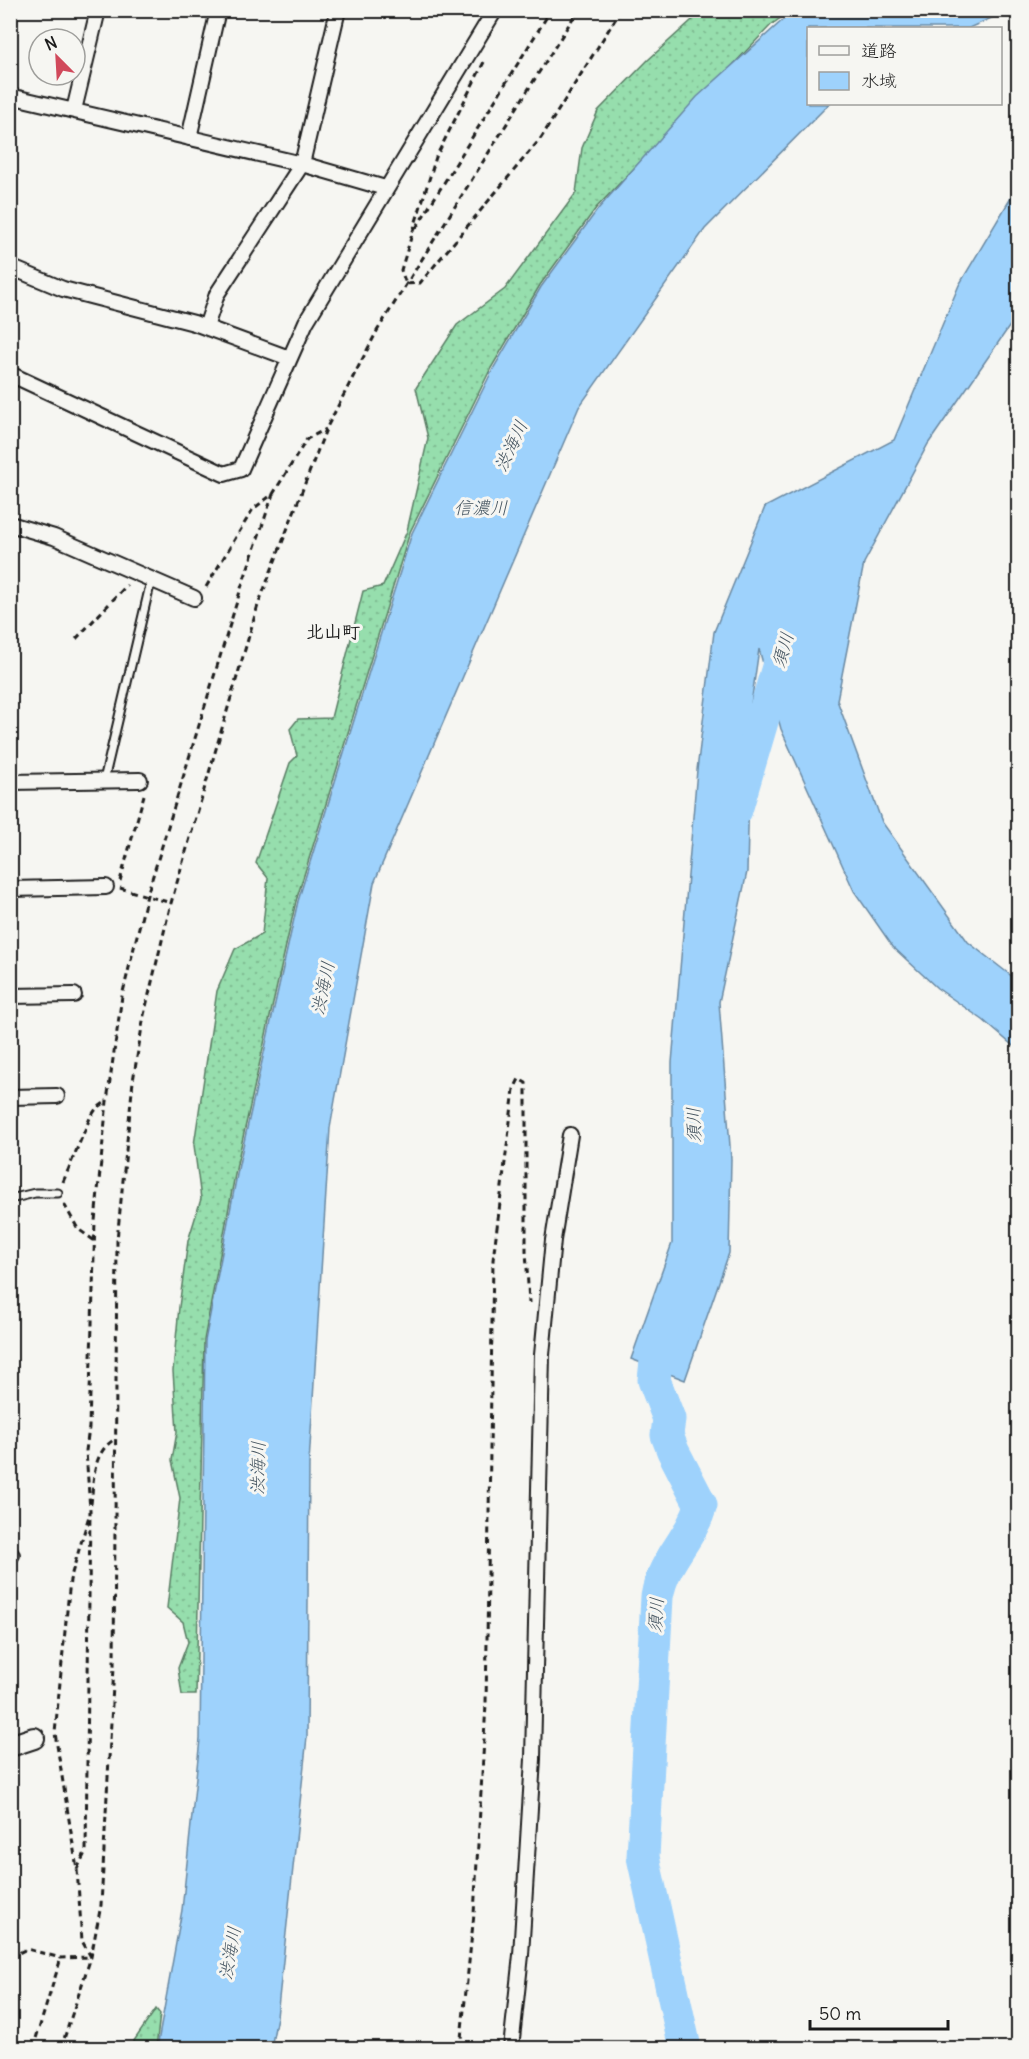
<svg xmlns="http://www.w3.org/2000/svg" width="1029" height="2059" viewBox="0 0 1029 2059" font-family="Delius,'Klee One',sans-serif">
<defs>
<pattern id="grass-dots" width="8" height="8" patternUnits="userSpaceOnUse" patternTransform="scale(1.5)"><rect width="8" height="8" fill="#96dead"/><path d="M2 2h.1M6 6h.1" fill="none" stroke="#81be94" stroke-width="1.8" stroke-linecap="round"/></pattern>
</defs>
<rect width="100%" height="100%" fill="#f6f6f2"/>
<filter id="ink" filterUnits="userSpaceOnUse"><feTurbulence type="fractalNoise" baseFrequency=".0167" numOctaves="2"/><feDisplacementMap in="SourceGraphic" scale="12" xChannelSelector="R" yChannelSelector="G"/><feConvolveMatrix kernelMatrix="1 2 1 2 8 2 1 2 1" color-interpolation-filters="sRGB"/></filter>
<g filter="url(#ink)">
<path fill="url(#grass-dots)" stroke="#597d64" stroke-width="1.5" d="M 702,11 L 790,11 L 771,25 L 596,208 L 540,285 L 491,368 L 410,532 L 296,901 L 237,1164 L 204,1340 L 196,1695 L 182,1695 L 178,1668 L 188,1642 L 183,1622 L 167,1608 L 180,1498 L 172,1460 L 177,1432 L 173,1371 L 179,1307 L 188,1241 L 201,1199 L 194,1145 L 217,991 L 235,949 L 262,934 L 268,878 L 256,863 L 290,763 L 297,756 L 290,729 L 298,719 L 331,718 L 363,591 L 383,586 L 407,531 L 428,438 L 416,388 L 457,325 L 505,289 L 576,193 L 582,148 L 598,111 L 648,60 Z
M 156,2009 L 160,2014 L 156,2048 L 129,2048 Z"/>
<path fill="#9ed2fc" stroke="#6a89a2" stroke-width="1.5" d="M 794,10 L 1007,11 L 969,28 L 808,28 L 808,104 L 829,104 L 705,229 L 579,407 L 374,883 L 330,1128 L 309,1463 L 307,1737 L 277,2017 L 271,2048 L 157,2048 L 182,1910 L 200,1739 L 205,1341 L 239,1164 L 298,901 L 412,533 L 493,369 L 541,287 L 598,209 L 697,97 Z
M 1018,186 L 1018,314 L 928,444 L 864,563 L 837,700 L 882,822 L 968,942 L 1018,981 L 1018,1050 L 983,1020 L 937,988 L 893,947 L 854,891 L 781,729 L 759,649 L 751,704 L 747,872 L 719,1002 L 731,1159 L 729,1253 L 685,1380 L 631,1359 L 672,1243 L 672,1063 L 697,770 L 714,632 L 765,507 L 894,440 L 959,285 Z"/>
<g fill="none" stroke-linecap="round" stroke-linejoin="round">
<path stroke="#9ed2fc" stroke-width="33" d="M 736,810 L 783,650
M 671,1328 L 656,1361 L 654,1380 L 669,1419 L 667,1435 L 673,1451 L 701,1505 C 691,1540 663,1559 657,1597 L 643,1857 L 685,2048"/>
<defs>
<path id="lane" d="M 104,780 L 151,581
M 10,1199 L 35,1193 L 58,1193"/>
<path id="street" d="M 10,96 L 302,164 L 385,188
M 74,110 L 98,10
M 189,138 L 218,10
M 10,267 L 63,289 L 194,323 L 289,358
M 206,327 L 217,294 L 302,164 L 338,10
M 10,374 L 224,474 L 241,469 L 306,322 L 495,10
M 10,524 L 54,537 L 194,598
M 10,782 L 140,780
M 10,889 L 106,887
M 10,996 L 74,995
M 10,1097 L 57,1096
M 10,1555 L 12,1555
M 511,2048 L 521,1955 L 533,1759 L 542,1355 L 553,1240 L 570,1135"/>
<path id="secondary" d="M 10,1746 L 34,1738"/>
</defs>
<use href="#lane" stroke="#1c1c1c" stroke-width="11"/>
<use href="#street" stroke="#1c1c1c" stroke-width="18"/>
<use href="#secondary" stroke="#1c1c1c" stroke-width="24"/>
<path stroke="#1c1c1c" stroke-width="3" stroke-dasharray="6 4.5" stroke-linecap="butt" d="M 566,10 L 574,17
M 484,62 L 436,157 L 401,270 L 406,284 L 420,283 L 541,138 L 621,10
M 416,228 L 551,10
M 206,587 L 253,509 L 273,494 L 307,439 L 326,429
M 76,639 L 127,585
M 120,881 L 144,795
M 120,888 L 171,903
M 63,1182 L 90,1118 L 96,1109 L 107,1101
M 64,1204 L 78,1229 L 95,1241
M 91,1504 C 94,1479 92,1453 115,1439
M 77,1869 L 86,1851 L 90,1510 L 86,1451 L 89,1427 L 95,1221 L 107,1101 L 122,996 L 147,895 L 242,585 L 273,494
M 10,1957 L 27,1949 L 61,1958 L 91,1957 L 82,1941 L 77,1869 L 55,1733 L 70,1580 L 89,1516
M 33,2048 L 61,1958
M 61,2048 L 91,1957 L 101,1905 L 114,1667 L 117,1240 L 133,1081 L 144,1015 L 171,903 L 258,605 L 326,429 L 377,331 L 578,10
M 460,2048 L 474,1914 L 486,1704 L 493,1260 L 514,1089 L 519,1079 L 526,1083 L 526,1250 L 529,1303"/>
<use href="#lane" stroke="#f6f6f2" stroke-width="7"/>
<use href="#street" stroke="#f6f6f2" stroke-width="14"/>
<use href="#secondary" stroke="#f6f6f2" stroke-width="20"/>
</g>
</g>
<g text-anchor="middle" stroke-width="6" stroke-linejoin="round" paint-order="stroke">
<g font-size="18" font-style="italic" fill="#43535f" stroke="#f6f6f2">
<text transform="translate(511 446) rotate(-65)" y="6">渋海川</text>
<text x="481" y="514">信濃川</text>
<text transform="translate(783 650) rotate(-74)" y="6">須川</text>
<text transform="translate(323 988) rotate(-78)" y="6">渋海川</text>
<text transform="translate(694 1125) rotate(-92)" y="6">須川</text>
<text transform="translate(258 1468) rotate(-89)" y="6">渋海川</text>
<text transform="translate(656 1615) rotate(-86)" y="6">須川</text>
<text transform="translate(230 1953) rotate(-80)" y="6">渋海川</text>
</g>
<g font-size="18" font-weight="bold" fill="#1c1c1c" stroke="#f6f6f2">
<text x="333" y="638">北山町</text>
</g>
</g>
<rect width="1029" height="2059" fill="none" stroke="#f6f6f2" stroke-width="36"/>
<rect x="18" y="18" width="993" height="2023" fill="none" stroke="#1c1c1c" stroke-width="2" filter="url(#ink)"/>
<rect x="807" y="27" width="195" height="78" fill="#f6f6f2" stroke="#9f9f9c" stroke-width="1.5"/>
<rect x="819" y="46" width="30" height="9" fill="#f6f6f2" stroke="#9f9f9c" stroke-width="1.5"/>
<text x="861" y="57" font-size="18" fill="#1c1c1c">道路</text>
<rect x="819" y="72" width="30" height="18" fill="#9ed2fc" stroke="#9f9f9c" stroke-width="1.5"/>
<text x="861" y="87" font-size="18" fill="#1c1c1c">水域</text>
<g transform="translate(57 57) rotate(336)"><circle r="28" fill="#f6f6f2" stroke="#9f9f9c" stroke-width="1.5"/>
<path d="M0-4.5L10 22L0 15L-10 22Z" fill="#d1495b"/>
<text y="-9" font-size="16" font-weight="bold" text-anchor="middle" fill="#1c1c1c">N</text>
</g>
<path d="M810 2020v9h138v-9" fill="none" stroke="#1c1c1c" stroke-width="3"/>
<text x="819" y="2020" font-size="18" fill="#1c1c1c" stroke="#f6f6f2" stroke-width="4.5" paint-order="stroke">50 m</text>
</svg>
